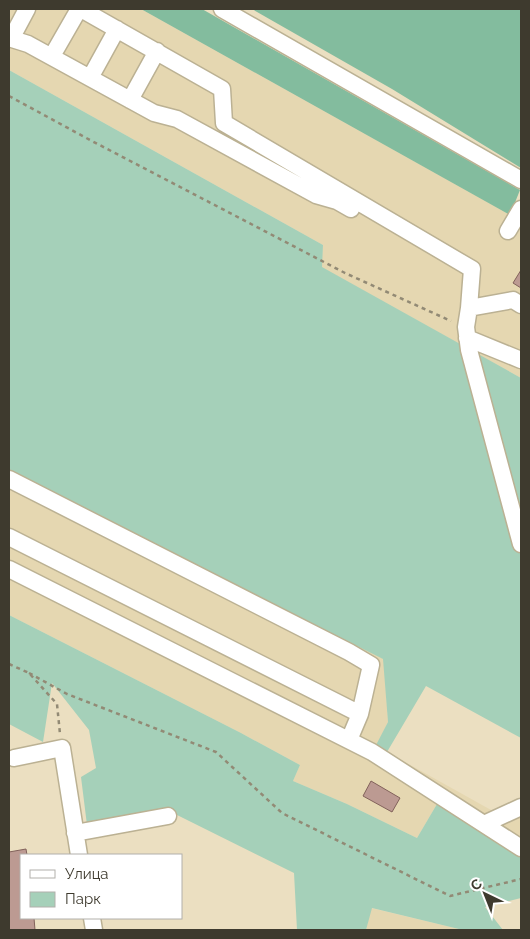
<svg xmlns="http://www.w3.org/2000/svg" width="530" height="939" viewBox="0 0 530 939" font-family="Raleway,sans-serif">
<rect width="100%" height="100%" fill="#ebdfc1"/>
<path fill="#e5d7b1" d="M 9,9 L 141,9 L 521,221 L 521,378 L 321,267 L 323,245 L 9,70 Z
M 9,472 L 384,659 L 388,722 L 376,747 L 387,752 L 500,815 L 521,803 L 521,857 L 437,804 L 417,838 L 347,804 L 293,781 L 300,765 L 241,733 L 9,615 Z
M 371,908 L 463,930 L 366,930 Z"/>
<path fill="#a5d0b9" d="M 9,70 L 323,245 L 322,267 L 521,378 L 521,738 L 426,686 L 387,752 L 375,747 L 388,722 L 383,659 L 9,472 Z
M 9,615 L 241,733 L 300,765 L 293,781 L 347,804 L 417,838 L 437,804 L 521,857 L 521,898 L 485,907 L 503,930 L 463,930 L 372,908 L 366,930 L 297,930 L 294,873 L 169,811 L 87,825 L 81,777 L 96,768 L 89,730 L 52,683 L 43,742 L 9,724 Z"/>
<path fill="#83bc9e" d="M 141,9 L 202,9 L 520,190 L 510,215 Z
M 252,9 L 521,9 L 521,168 L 392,89 Z"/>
<path fill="#bc9a92" stroke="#82625b" d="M 521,270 L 521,288 L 513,283 Z
M 371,781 L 400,798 L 392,812 L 363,796 Z
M 26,849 L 27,855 L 21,855 L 21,918 L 34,918 L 35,930 L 9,930 L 9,852 Z"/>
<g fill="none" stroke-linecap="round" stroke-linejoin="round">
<defs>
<path id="minor" d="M 81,9 L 222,89 L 224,123 L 472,269 L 469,308
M 222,9 L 521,180
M 9,38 L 28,44 L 154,113 L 177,119 L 316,195 L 337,201 L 351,209
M 11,39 L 27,9
M 52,56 L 79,9
M 90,78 L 117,29
M 130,100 L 157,51
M 508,231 L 521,209
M 521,305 L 513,300 L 469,308 L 466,327 L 469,350 L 521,544
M 467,338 L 521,360
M 9,479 L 349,652 L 371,665 L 360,714
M 9,537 L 360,714 L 349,740
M 9,569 L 372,752 L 521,848
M 14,758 L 62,748 L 79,855
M 484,824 L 521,807
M 75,833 L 168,816
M 92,918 L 94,930"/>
</defs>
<use href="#minor" stroke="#bbb193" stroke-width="19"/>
<path stroke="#928a75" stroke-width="2.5" stroke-dasharray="4 4" stroke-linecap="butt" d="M 9,96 L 90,140 L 345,273 L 451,321
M 9,664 L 29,673 L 57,704 L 60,734
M 29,673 L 67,694 L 216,752 L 282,813 L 450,896 L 521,879"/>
<use href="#minor" stroke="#fff" stroke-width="16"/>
</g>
<rect width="530" height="939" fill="none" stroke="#3e3a2e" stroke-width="20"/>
<rect x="20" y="854" width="162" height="65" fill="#ffffff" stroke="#b2b0ab"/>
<rect x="30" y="870" width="25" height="8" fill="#ffffff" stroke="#b2b0ab"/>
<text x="65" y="879" font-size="15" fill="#3e3a2e">Улица</text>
<rect x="30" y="892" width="25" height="15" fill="#a5d0b9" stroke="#b2b0ab"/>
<text x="65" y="904" font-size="15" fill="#3e3a2e">Парк</text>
<g transform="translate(485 894) rotate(317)" stroke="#ffffff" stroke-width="4" paint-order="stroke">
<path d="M0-4L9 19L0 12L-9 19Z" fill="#3e3a2e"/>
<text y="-8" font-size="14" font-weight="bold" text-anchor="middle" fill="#3e3a2e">С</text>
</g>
</svg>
